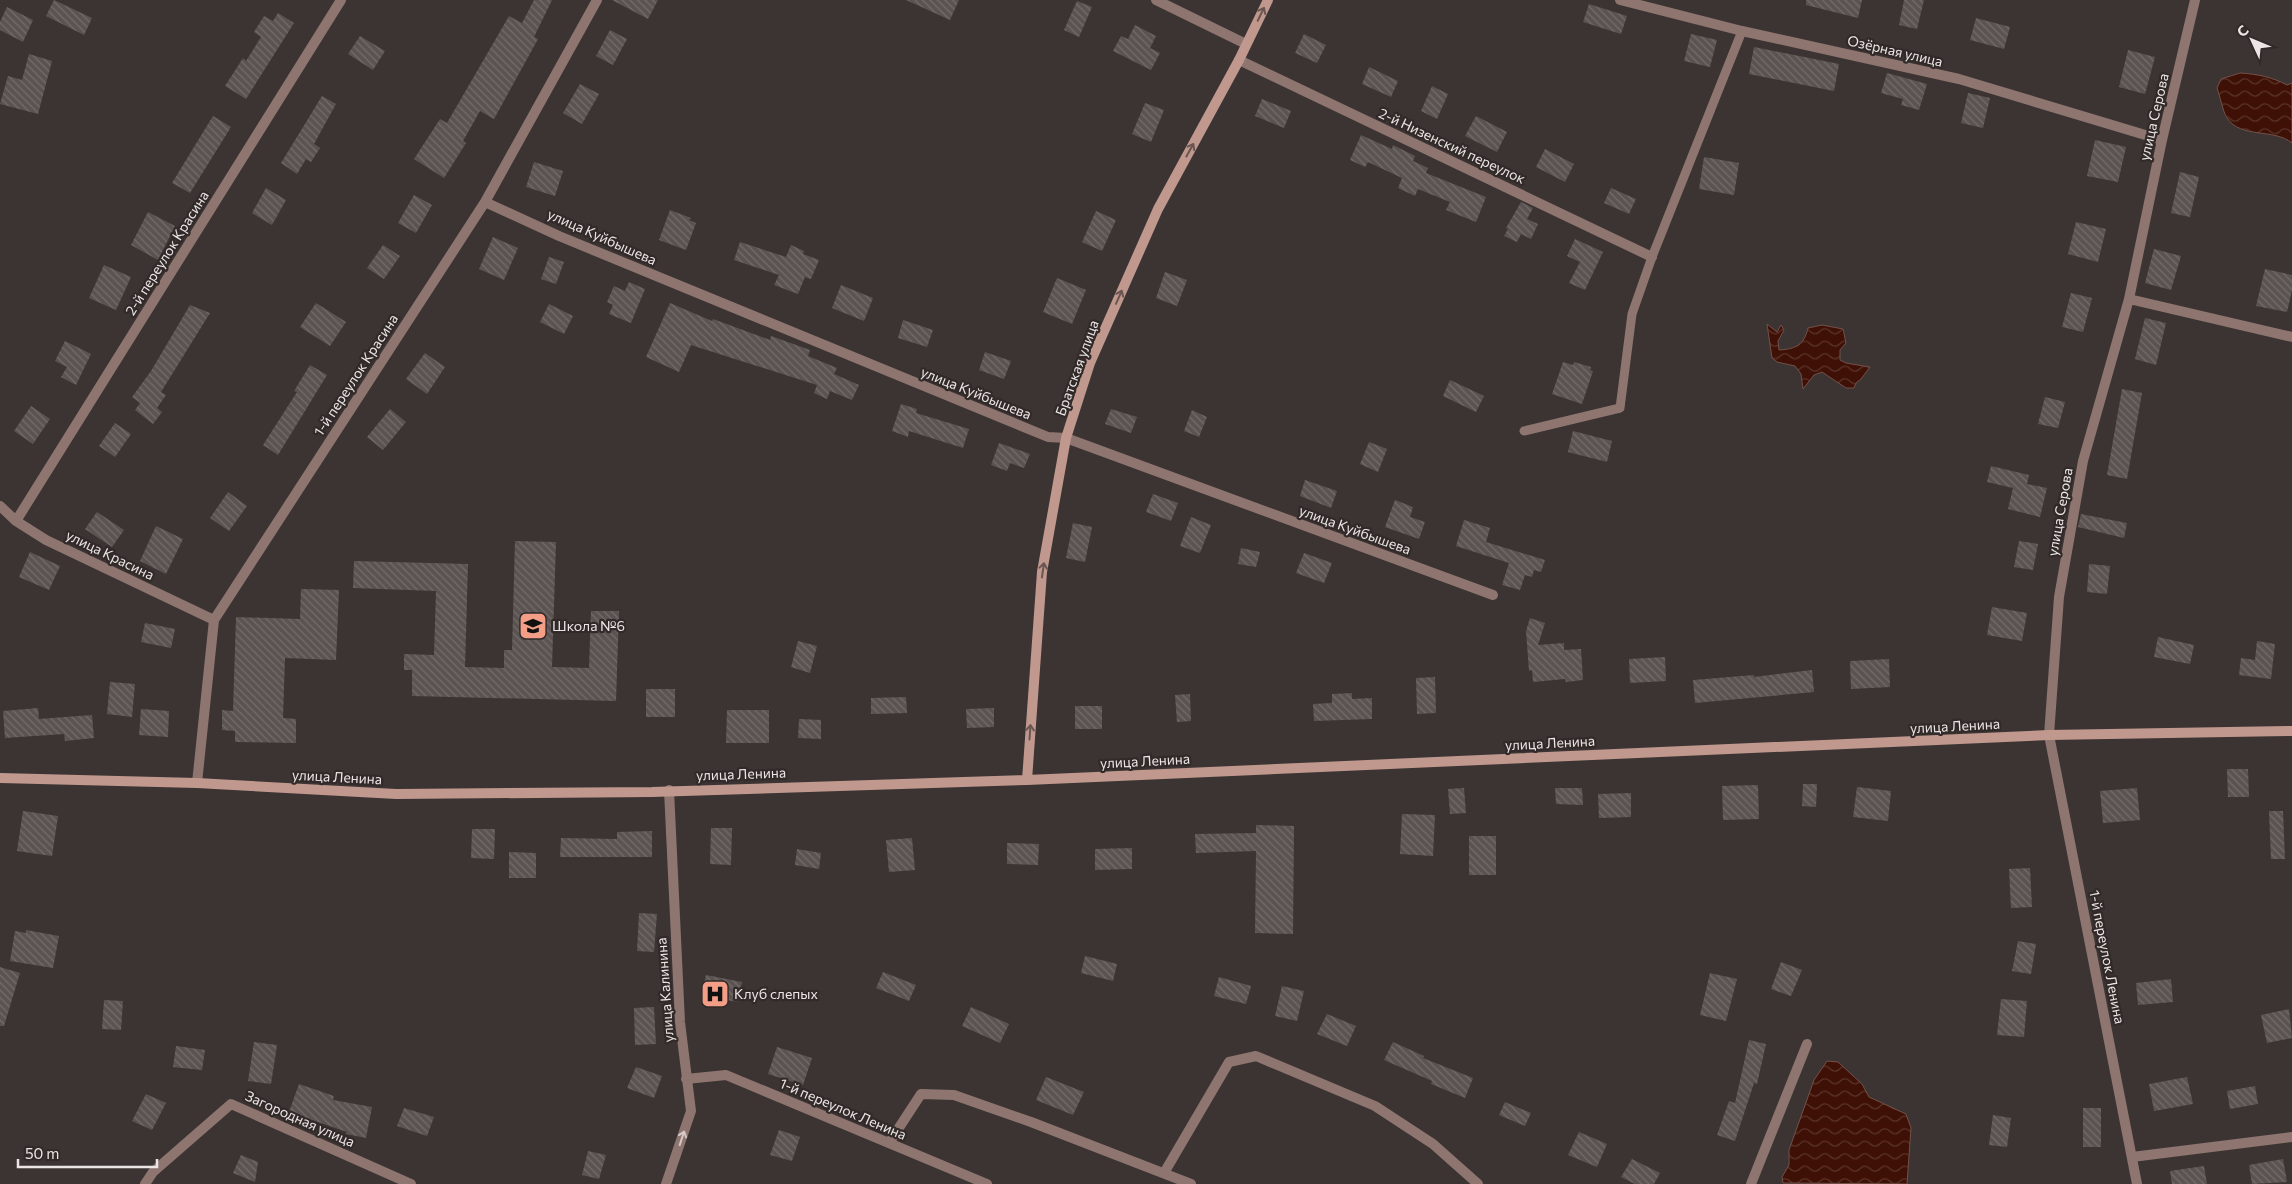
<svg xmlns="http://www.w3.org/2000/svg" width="2292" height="1184" viewBox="0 0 2292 1184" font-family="Commissioner,sans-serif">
<defs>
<pattern id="water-waves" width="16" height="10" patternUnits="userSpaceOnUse" patternTransform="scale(1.25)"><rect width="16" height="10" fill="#3f1106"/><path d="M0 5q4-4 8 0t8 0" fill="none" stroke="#5b342a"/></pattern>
<pattern id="building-back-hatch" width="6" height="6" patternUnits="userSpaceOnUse" patternTransform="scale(1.25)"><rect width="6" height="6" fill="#5a5351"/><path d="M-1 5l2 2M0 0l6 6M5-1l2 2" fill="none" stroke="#726c6a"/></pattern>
</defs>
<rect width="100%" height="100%" fill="#3b3433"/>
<path fill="url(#water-waves)" stroke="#735149" d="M 2240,73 C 2257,74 2272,77 2287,85 L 2292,83 L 2292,143 C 2274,128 2241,139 2227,118 C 2223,112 2220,96 2217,88 L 2221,79 Z
M 1767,324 L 1777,332 L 1781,325 L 1784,330 L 1778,341 L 1779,350 C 1796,349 1804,345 1808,328 L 1822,325 L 1843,329 L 1846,343 L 1840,350 L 1840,360 L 1846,363 L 1870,367 L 1861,379 L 1856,383 L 1854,388 L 1846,388 L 1822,372 L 1814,375 L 1803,389 L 1801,374 L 1795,366 L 1777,362 L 1772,358 Z
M 1827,1061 L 1838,1062 L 1862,1084 L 1869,1097 L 1906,1114 L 1911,1128 L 1907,1184 L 1783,1183 L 1782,1177 L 1789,1165 L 1789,1150 L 1814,1080 Z"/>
<path fill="url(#building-back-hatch)" d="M 54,0 L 92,18 L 84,35 L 46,16 Z
M 534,0 L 552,0 L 534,37 L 538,39 L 494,119 L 480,111 L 463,141 L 466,143 L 444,178 L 414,159 L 440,119 L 447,123 L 509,16 L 522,23 Z
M 612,0 L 658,0 L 648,19 Z
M 906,0 L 959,0 L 950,20 Z
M 1806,0 L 1862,0 L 1858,18 L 1806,5 Z
M 1904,0 L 1924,0 L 1917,29 L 1899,25 Z
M 1077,1 L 1092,7 L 1079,37 L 1064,30 Z
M 1589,4 L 1627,16 L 1621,34 L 1583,22 Z
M 7,7 L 33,20 L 23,42 L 0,30 L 0,22 Z
M 278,13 L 294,23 L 246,99 L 225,86 L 243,58 L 246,61 L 261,37 L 254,32 L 264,16 L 273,21 Z
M 1976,18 L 2010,27 L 2004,49 L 1970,40 Z
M 1135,25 L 1156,36 L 1150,48 L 1160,53 L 1151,70 L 1113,51 L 1121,36 L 1128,39 Z
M 610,30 L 627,39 L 613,65 L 596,56 Z
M 1304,34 L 1326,45 L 1317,63 L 1295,53 Z
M 1691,34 L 1717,40 L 1710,67 L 1684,61 Z
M 360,36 L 385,51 L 373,70 L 348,54 Z
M 1754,47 L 1839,64 L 1834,91 L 1749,74 Z
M 2128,50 L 2155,57 L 2145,94 L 2119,87 Z
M 29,54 L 52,61 L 38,114 L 0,104 L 8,76 L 22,80 Z
M 1369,67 L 1398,81 L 1391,97 L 1362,84 Z
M 1887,73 L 1927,84 L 1919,110 L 1901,105 L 1903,99 L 1881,93 Z
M 580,84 L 599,94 L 582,124 L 563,113 Z
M 1432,86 L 1448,94 L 1437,119 L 1421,111 Z
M 1968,93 L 1990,98 L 1983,128 L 1961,123 Z
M 322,96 L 336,104 L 314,144 L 320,148 L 311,162 L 306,159 L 297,174 L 281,163 Z
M 1262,99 L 1291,111 L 1284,128 L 1255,116 Z
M 1145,103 L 1164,110 L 1151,142 L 1132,134 Z
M 213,116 L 231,127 L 190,193 L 172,183 Z
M 1476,116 L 1507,132 L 1497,152 L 1465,136 Z
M 1361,135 L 1392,149 L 1393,145 L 1415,156 L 1413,161 L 1428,168 L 1426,173 L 1486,197 L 1476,222 L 1446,210 L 1450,202 L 1418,189 L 1415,196 L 1398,188 L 1402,178 L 1368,162 L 1365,167 L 1350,160 Z
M 2095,140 L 2126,147 L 2118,182 L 2087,176 Z
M 1545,149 L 1574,164 L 1565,182 L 1536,167 Z
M 1704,157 L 1739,163 L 1734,195 L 1699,189 Z
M 534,162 L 563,171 L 555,196 L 526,187 Z
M 2180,172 L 2199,177 L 2190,217 L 2171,213 Z
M 266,188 L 286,200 L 272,225 L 252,213 Z
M 1611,188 L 1636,199 L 1629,214 L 1604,203 Z
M 414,195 L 432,205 L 416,233 L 398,223 Z
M 1521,202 L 1533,208 L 1527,219 L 1538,224 L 1531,239 L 1521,234 L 1517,242 L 1504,236 L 1508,229 L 1506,228 Z
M 670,210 L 691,218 L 689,220 L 696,223 L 686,250 L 659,240 Z
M 1096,211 L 1116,220 L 1102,251 L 1082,242 Z
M 148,212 L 175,226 L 158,260 L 131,245 Z
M 2076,222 L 2106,229 L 2098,262 L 2068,254 Z
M 493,237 L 518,248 L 504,280 L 479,269 Z
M 1575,239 L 1603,252 L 1585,290 L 1569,283 L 1580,262 L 1567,256 Z
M 740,242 L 786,257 L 791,245 L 804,251 L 803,254 L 819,260 L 811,279 L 805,277 L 798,294 L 774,285 L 779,275 L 734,260 Z
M 383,245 L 400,256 L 384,279 L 367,268 Z
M 2154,249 L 2181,256 L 2171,290 L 2145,283 Z
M 549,257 L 564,262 L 556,284 L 541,279 Z
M 104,265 L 131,277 L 116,310 L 89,298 Z
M 2265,269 L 2292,275 L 2292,290 L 2287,312 L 2256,306 Z
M 1165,272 L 1187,280 L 1177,306 L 1156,298 Z
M 1057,278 L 1086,290 L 1072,324 L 1043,312 Z
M 629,282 L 645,289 L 631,323 L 609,314 L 613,305 L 607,302 L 614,286 L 625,291 Z
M 841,285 L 873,298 L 864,321 L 832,308 Z
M 2071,293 L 2092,298 L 2083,332 L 2062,327 Z
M 316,303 L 346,322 L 330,346 L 300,327 Z
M 670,303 L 712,321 L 713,319 L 770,340 L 771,336 L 810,350 L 808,356 L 837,368 L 834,374 L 859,385 L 852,400 L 830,391 L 827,399 L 814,393 L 817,385 L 691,345 L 679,372 L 646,357 Z
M 549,304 L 573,316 L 564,334 L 540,322 Z
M 190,305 L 210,313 L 161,392 L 166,395 L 157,408 L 162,412 L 153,424 L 135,410 L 140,403 L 132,397 L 151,371 Z
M 2145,318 L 2166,323 L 2156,365 L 2135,359 Z
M 903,320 L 933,330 L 927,347 L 898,338 Z
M 65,341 L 91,354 L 76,385 L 61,377 L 67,367 L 55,361 Z
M 985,352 L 1011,361 L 1004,379 L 979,370 Z
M 425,353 L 445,367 L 427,394 L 406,379 Z
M 1563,362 L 1573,365 L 1574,362 L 1591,367 L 1590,370 L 1593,371 L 1582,404 L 1552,394 Z
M 310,365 L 327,375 L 278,455 L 263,445 L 297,392 L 294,391 Z
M 1450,380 L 1484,396 L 1476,412 L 1443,396 Z
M 2122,389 L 2142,393 L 2127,479 L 2107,475 Z
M 2045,397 L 2065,402 L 2058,428 L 2038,424 Z
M 901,404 L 917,409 L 916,413 L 969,429 L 963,448 L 909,431 L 908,437 L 892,431 Z
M 31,406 L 50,419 L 33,444 L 14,431 Z
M 390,409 L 406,422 L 383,450 L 367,437 Z
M 1111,409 L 1137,417 L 1131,433 L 1105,424 Z
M 1192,410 L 1207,417 L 1199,437 L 1184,431 Z
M 115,423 L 131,434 L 115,457 L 99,446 Z
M 1573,431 L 1612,441 L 1607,462 L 1568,452 Z
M 1369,442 L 1387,449 L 1378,472 L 1360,464 Z
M 999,443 L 1030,454 L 1024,468 L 1010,463 L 1007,471 L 991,465 Z
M 1991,466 L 2029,475 L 2027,484 L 2047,488 L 2040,517 L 2008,509 L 2013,488 L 1987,482 Z
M 1305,480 L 1337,491 L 1331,508 L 1300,496 Z
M 228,492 L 247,506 L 229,531 L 210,518 Z
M 1153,494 L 1178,503 L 1171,521 L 1146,512 Z
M 1395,500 L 1413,507 L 1410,517 L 1425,522 L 1419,539 L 1385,527 Z
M 97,512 L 124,530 L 112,547 L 85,529 Z
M 2081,514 L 2127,523 L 2124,538 L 2078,527 Z
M 1191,517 L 1211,525 L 1200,553 L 1180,546 Z
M 1464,520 L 1490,528 L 1486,542 L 1545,560 L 1541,572 L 1534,570 L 1532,577 L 1525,575 L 1520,590 L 1502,585 L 1509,563 L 1456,546 Z
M 1073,523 L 1092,527 L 1085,562 L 1066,558 Z
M 156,526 L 183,539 L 166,574 L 140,561 Z
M 515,541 L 556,542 L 552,667 L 589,668 L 591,611 L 619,611 L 616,701 L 412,696 L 412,670 L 404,670 L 404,654 L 434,655 L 436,591 L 353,588 L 354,561 L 468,564 L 465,667 L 504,668 L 504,650 L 512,650 Z
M 2019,541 L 2038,544 L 2033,570 L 2014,567 Z
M 1241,548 L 1260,552 L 1256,567 L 1238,564 Z
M 30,552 L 60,566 L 49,590 L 19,577 Z
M 1304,553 L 1332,563 L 1324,583 L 1296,573 Z
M 2089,564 L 2110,566 L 2107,594 L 2087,592 Z
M 301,589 L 339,590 L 336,660 L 285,658 L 283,718 L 296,719 L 296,743 L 235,742 L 235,731 L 222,730 L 222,710 L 233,711 L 236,617 L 300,619 Z
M 1992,607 L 2027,613 L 2022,641 L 1987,635 Z
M 1530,618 L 1545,623 L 1538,645 L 1564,643 L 1564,650 L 1581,649 L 1583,680 L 1566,682 L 1565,679 L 1533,682 L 1532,670 L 1529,671 L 1526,631 Z
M 145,623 L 175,629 L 171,648 L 141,642 Z
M 2158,637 L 2194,645 L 2190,664 L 2154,657 Z
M 798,641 L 817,646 L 810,673 L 791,667 Z
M 2257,641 L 2275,644 L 2271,679 L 2239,675 L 2241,658 L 2255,660 Z
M 1665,657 L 1666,681 L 1630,683 L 1629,659 Z
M 1889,659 L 1890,687 L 1851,689 L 1850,661 Z
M 1812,670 L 1814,692 L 1695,703 L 1693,680 L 1754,675 L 1754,677 Z
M 1435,677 L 1436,713 L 1417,714 L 1416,678 Z
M 110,682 L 135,684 L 132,717 L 107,714 Z
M 646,689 L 675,689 L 675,717 L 646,717 Z
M 1352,693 L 1352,699 L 1372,698 L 1372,719 L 1314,721 L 1313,704 L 1332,703 L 1332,694 Z
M 1190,694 L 1191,721 L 1177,722 L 1175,695 Z
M 906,697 L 907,713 L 871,714 L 871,698 Z
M 1075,706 L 1102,706 L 1102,729 L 1075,729 Z
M 38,708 L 39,719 L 92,715 L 94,738 L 65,741 L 64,734 L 5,738 L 3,711 Z
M 994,708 L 994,727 L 967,728 L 966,709 Z
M 141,709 L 169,711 L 168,737 L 139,735 Z
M 727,710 L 769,710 L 769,743 L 726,743 Z
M 799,719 L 821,720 L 821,739 L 798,738 Z
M 2227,769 L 2248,769 L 2249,797 L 2228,797 Z
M 1803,784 L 1817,784 L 1816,807 L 1802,806 Z
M 1758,785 L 1759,819 L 1723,820 L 1722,786 Z
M 1857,787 L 1891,791 L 1888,821 L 1853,817 Z
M 1464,788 L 1466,813 L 1450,814 L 1448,789 Z
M 1555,788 L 1582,788 L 1583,805 L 1556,804 Z
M 2137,788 L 2140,820 L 2103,823 L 2100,791 Z
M 1631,793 L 1631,817 L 1599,818 L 1598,794 Z
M 23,811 L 58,816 L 52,856 L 17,851 Z
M 2269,811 L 2283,811 L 2285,859 L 2271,859 Z
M 1402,814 L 1435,815 L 1433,856 L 1400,854 Z
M 1256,825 L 1294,826 L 1293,934 L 1255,933 L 1256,851 L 1196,853 L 1195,834 L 1256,833 Z
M 711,828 L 732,828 L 731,865 L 710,864 Z
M 472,829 L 495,829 L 494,859 L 471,858 Z
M 652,831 L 652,857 L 560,857 L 561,838 L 617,839 L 617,832 Z
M 1469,836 L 1496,836 L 1496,875 L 1469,875 Z
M 912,838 L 915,870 L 889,872 L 886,840 Z
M 1007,843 L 1039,844 L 1038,865 L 1007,864 Z
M 1132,848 L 1132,869 L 1095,870 L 1095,849 Z
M 797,849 L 821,853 L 819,869 L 795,865 Z
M 509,852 L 536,853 L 536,878 L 509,878 Z
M 2030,868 L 2032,907 L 2011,908 L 2009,869 Z
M 639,913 L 657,914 L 654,952 L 637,951 Z
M 26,930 L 59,936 L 53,968 L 10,961 L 15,931 L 26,933 Z
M 2018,941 L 2036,944 L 2031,974 L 2012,971 Z
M 1085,956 L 1117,964 L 1113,981 L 1081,973 Z
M 1781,962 L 1802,970 L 1791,996 L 1771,989 Z
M 0,967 L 20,973 L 4,1026 L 0,1026 Z
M 883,972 L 916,985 L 909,1001 L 876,988 Z
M 1710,973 L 1737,979 L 1726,1021 L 1700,1015 Z
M 706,975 L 742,982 L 737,1002 L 701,995 Z
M 1219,977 L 1251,986 L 1246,1004 L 1214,996 Z
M 2171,979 L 2173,1002 L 2138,1005 L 2136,983 Z
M 1282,986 L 1304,991 L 1297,1021 L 1275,1016 Z
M 2001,999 L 2027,1001 L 2024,1037 L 1997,1035 Z
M 104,1000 L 123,1001 L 121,1030 L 102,1029 Z
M 654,1007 L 656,1044 L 635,1045 L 634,1008 Z
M 971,1007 L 1009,1024 L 1000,1043 L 962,1026 Z
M 2289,1009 L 2292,1038 L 2267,1043 L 2261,1015 Z
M 1327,1014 L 1356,1026 L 1347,1046 L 1317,1034 Z
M 1749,1040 L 1766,1044 L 1757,1084 L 1754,1083 L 1735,1141 L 1717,1135 L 1729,1101 L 1735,1103 Z
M 254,1042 L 277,1045 L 271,1084 L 248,1081 Z
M 1393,1042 L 1424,1056 L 1423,1058 L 1473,1078 L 1465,1098 L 1431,1084 L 1432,1081 L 1384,1060 Z
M 176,1046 L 205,1050 L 202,1070 L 173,1067 Z
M 777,1047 L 812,1058 L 803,1085 L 768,1074 Z
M 636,1067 L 662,1076 L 654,1098 L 627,1088 Z
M 1046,1077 L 1084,1092 L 1073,1115 L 1036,1100 Z
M 2187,1077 L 2193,1104 L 2154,1111 L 2149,1084 Z
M 299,1084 L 334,1096 L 333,1100 L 372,1107 L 366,1138 L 346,1134 L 347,1132 L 289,1112 Z
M 2255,1086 L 2258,1104 L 2230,1109 L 2227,1091 Z
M 146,1094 L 166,1103 L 152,1130 L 132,1121 Z
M 1505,1102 L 1531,1113 L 1525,1126 L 1499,1115 Z
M 404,1108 L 434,1117 L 427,1136 L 397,1126 Z
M 2083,1108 L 2101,1108 L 2101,1147 L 2083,1147 Z
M 1993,1115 L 2011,1118 L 2007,1147 L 1989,1145 Z
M 779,1130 L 800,1137 L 792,1161 L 770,1155 Z
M 1579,1132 L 1607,1144 L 1597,1167 L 1568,1155 Z
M 588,1151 L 606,1155 L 599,1179 L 582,1175 Z
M 241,1155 L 258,1162 L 255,1182 L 233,1173 Z
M 1632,1159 L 1660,1173 L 1654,1184 L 1635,1184 L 1621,1177 Z
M 2283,1159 L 2287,1182 L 2252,1184 L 2249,1165 Z
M 2204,1166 L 2207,1184 L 2172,1184 L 2170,1171 Z"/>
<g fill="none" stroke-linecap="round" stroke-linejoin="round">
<path stroke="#8e756f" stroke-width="9" d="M 1524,431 L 1620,408 L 1632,314 L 1652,257 L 1742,31"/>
<path stroke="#8e756f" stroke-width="10" d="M 1156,0 L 1246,44
M 1620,0 L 1742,31 L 1959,79 L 2162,140
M 1239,60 L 1652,257
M 485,202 L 559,236 L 1048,437 L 1066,438 L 1493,595
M 2129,299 L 2292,337
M 0,506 L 16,521 L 46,540 L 214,620
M 16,521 L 341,0
M 197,783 L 214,620 L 485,202 L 597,0
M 686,1079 L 726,1075 L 987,1184
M 889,1143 L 921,1094 L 954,1095 L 1031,1122 L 1191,1184
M 2132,1157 L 2292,1137
M 1164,1173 L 1229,1062 L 1256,1056 L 1375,1106 L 1433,1144 L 1478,1184
M 145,1184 L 153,1172 L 231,1104 L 411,1184
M 666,1184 L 691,1111 L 680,1022 L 669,790
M 1751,1184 L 1807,1044
M 2137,1184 L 2049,735 L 2059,597 L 2083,461 L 2129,299 L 2162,140 L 2195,0"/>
<path stroke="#c0988e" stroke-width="10" d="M 0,778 L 197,783 L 396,794 L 652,792 L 1027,780 L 2049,735 L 2292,731
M 1027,780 L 1042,572 L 1066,438 L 1090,363 L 1158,209 L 1239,60 L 1268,0"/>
</g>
<defs><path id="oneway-shaft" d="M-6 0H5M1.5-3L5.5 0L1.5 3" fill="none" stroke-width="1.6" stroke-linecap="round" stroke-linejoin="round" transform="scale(1.25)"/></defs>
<g stroke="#6a5651">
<use href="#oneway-shaft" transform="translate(1261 14) rotate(-64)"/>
<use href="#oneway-shaft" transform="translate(1190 150) rotate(-61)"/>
<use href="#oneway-shaft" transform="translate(1119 297) rotate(-66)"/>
<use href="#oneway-shaft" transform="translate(1043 570) rotate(-82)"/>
<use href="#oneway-shaft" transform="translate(1030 732) rotate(-86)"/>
</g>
<use stroke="#d4cac8" href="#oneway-shaft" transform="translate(682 1138) rotate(-72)"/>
<defs>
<symbol id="school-square" viewBox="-11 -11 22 22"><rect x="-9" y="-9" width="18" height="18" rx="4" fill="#f49e88" stroke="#312a29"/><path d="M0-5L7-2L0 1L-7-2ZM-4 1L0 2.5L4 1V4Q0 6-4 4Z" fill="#111"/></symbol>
<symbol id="hospital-square" viewBox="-11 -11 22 22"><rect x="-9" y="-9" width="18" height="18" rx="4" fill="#f49e88" stroke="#312a29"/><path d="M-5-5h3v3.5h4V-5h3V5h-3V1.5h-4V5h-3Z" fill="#111"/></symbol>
</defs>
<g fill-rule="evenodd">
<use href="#school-square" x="517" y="610" width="32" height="32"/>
<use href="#hospital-square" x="699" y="978" width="32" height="32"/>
</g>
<g text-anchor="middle" stroke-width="4.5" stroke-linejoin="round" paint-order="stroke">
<g font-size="14" fill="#ebe6e5" stroke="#312a29">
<text transform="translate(1895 51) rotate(13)" y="5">Озёрная улица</text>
<text transform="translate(2154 117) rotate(-77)" y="5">улица Серова</text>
<text transform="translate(1452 146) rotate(25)" y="5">2-й Низенский переулок</text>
<text transform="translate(602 237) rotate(24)" y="5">улица Куйбышева</text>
<text transform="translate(167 253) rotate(-58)" y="5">2-й переулок Красина</text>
<text transform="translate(1077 368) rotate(-70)" y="5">Братская улица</text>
<text transform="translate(356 375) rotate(-57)" y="5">1-й переулок Красина</text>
<text transform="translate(976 393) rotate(22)" y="5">улица Куйбышева</text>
<text transform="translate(2060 512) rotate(-80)" y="5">улица Серова</text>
<text transform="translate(1355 530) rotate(20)" y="5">улица Куйбышева</text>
<text transform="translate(110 555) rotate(26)" y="5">улица Красина</text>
<text transform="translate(1955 726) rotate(-3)" y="5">улица Ленина</text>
<text transform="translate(1550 743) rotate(-3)" y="5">улица Ленина</text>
<text transform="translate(1145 761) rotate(-3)" y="5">улица Ленина</text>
<text transform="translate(741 774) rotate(-2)" y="5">улица Ленина</text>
<text transform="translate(337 777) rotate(3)" y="5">улица Ленина</text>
<text transform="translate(2107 957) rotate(79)" y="5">1-й переулок Ленина</text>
<text transform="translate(665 990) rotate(-94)" y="5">улица Калинина</text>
<text transform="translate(843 1109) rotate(23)" y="5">1-й переулок Ленина</text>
<text transform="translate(300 1119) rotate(24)" y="5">Загородная улица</text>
</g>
<g font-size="14" fill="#ebe6e5" stroke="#312a29" text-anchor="start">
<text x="552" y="631">Школа №6</text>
<text x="734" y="999">Клуб слепых</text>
</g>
</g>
<g transform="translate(2252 40) rotate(314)" stroke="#312a29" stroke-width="4" paint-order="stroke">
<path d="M0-4L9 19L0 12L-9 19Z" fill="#ebe6e5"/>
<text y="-8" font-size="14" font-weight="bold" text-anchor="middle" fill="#ebe6e5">С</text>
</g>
<path d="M18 1159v8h139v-8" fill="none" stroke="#ebe6e5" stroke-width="2.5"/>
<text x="25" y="1159" font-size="15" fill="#ebe6e5" stroke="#312a29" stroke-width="4" paint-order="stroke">50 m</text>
</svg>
